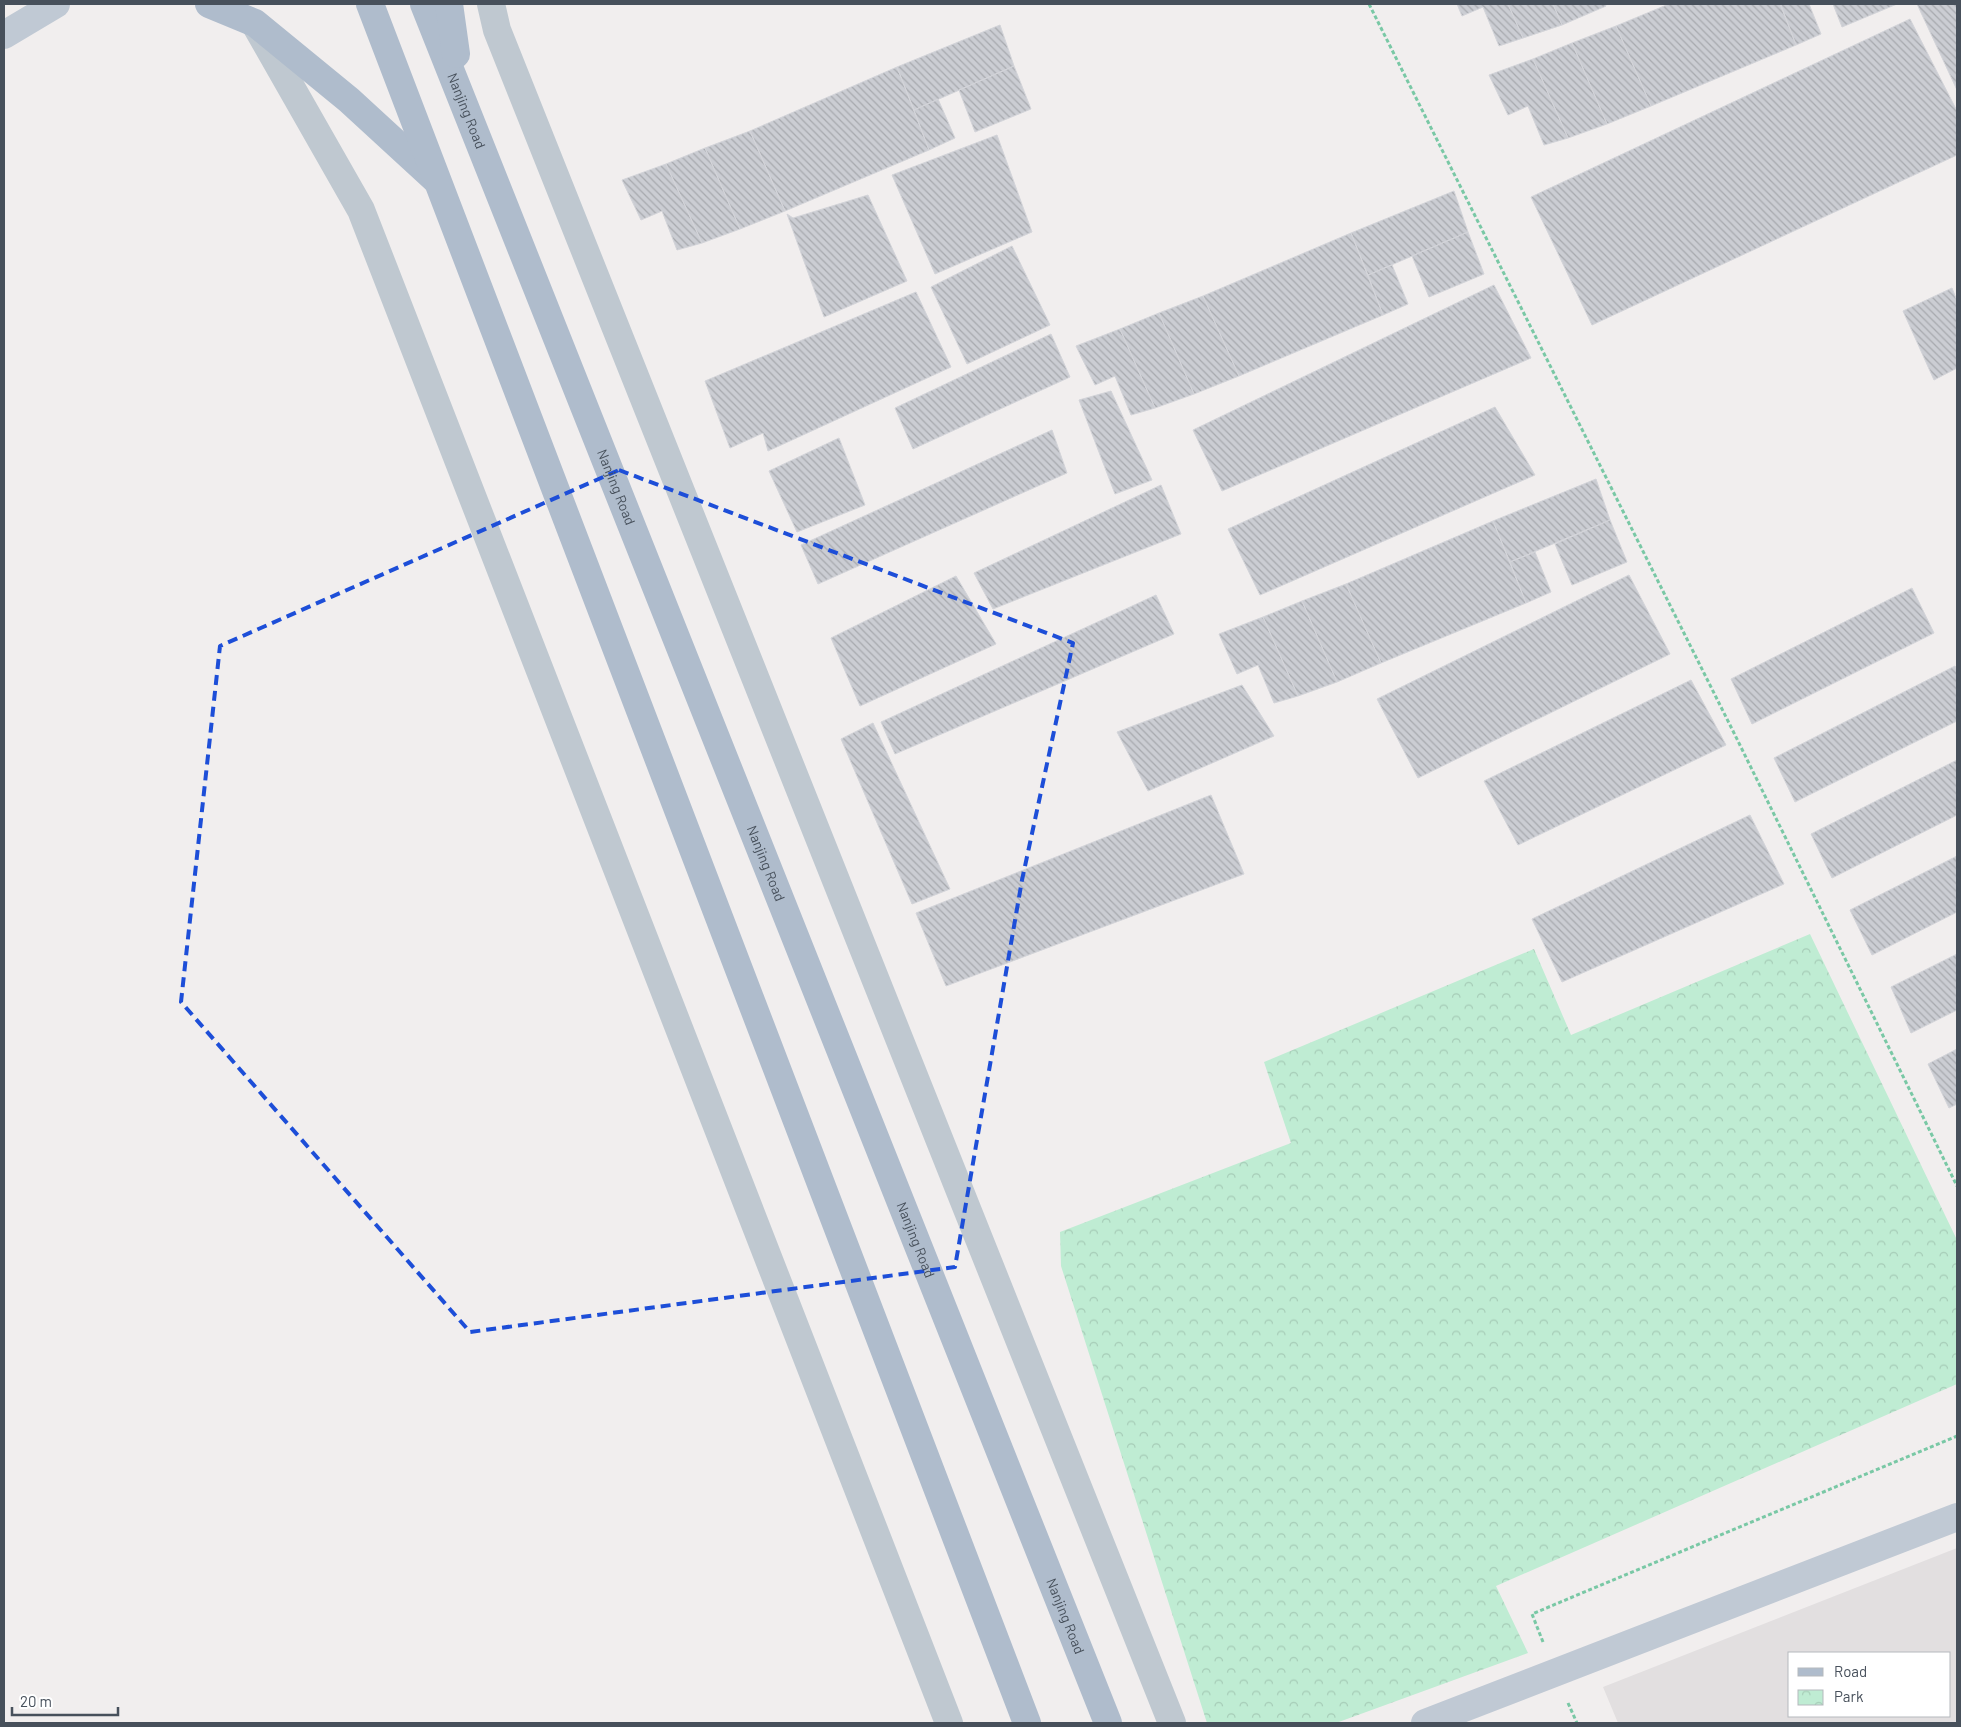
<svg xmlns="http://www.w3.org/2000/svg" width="1961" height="1727" viewBox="0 0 1961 1727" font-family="Barlow,sans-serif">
<defs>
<pattern id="park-crowns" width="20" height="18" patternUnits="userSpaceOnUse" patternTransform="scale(1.25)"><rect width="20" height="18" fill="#bfecd3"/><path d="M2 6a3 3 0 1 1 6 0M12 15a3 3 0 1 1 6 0" fill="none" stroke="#a6ccb7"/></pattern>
<pattern id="building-back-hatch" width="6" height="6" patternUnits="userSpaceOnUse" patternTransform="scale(1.25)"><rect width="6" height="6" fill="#cbcdd3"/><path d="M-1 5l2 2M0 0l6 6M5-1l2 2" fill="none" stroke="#a7a9ae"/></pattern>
</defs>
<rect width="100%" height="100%" fill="#f1eeee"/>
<path fill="#e2dfe0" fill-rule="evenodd" d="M 1957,1548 L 1957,1723 L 1618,1723 L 1603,1687 ZM 1790,1653 L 1950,1653 L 1950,1716 L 1790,1716 Z"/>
<path fill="url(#park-crowns)" d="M 1810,934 L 1957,1240 L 1957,1384 L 1496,1586 L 1528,1653 L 1336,1723 L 1207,1723 L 1061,1266 L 1060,1232 L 1291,1143 L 1264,1062 L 1534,949 L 1571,1035 Z"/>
<path fill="url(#building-back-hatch)" stroke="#d3d4d9" d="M 1457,4 L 1508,4 L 1523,38 L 1499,46 L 1483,7 L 1462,16 Z
M 1508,4 L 1553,4 L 1562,25 L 1523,38 Z
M 1553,4 L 1605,4 L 1606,6 L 1562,25 Z
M 1669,4 L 1780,4 L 1796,45 L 1651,106 L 1616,26 Z
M 1783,4 L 1809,4 L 1821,34 L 1796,45 L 1781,5 Z
M 1833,4 L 1897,4 L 1842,27 Z
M 1917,4 L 1957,4 L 1957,90 Z
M 1910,19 L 1957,111 L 1957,155 L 1592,325 L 1531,197 Z
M 1000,25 L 1014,66 L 914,110 L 897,67 Z
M 1616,26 L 1651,106 L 1607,124 L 1572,43 Z
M 1572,43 L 1607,124 L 1568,138 L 1533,59 Z
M 1533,59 L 1568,138 L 1544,145 L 1528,106 L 1508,115 L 1489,75 Z
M 1014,66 L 1031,109 L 975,132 L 959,90 Z
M 897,67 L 929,150 L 785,211 L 750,131 Z
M 938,99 L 955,138 L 929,150 L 914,110 Z
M 750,131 L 785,211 L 740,229 L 705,148 Z
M 997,135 L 1032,232 L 935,274 L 892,175 Z
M 705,148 L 740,229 L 702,243 L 666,164 Z
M 666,164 L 702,243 L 677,250 L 662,211 L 641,220 L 622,180 Z
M 1454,191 L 1468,232 L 1368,275 L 1351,233 Z
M 868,195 L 907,281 L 824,317 L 787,214 L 793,218 Z
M 1468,232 L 1484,274 L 1429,297 L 1412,256 Z
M 1351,233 L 1383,315 L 1239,376 L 1203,296 Z
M 1012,246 L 1050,325 L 967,364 L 931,287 Z
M 1392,265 L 1408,304 L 1383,315 L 1368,275 Z
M 1494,285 L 1531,358 L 1222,491 L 1193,430 Z
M 1952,288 L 1957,301 L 1957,368 L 1934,380 L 1903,311 Z
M 916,292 L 951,367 L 768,451 L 763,433 L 730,448 L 705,381 Z
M 1203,296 L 1239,376 L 1194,394 L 1159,313 Z
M 1159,313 L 1194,394 L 1155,408 L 1120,329 Z
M 1120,329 L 1155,408 L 1131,415 L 1115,376 L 1095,385 L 1076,346 Z
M 1051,334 L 1070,377 L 913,449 L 895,408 Z
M 1111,391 L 1152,480 L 1115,494 L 1079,400 Z
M 1495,407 L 1535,475 L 1260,595 L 1228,529 Z
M 1052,430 L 1067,473 L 818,584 L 801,545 Z
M 839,438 L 865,505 L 797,532 L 769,471 Z
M 1596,479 L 1610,520 L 1510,562 L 1493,521 Z
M 1161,485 L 1181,534 L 993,609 L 974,573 Z
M 1610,520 L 1627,562 L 1572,585 L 1555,544 Z
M 1493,521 L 1526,603 L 1381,663 L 1346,584 Z
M 1535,552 L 1551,592 L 1526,603 L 1510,562 Z
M 1629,575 L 1670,654 L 1418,778 L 1377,699 Z
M 956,576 L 996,644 L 860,706 L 831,638 Z
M 1346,584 L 1381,663 L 1337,682 L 1302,601 Z
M 1912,588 L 1934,633 L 1752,724 L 1731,679 Z
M 1156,595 L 1174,634 L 895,754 L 881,722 Z
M 1302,601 L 1337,682 L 1298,696 L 1263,617 Z
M 1263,617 L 1298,696 L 1274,703 L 1258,665 L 1237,674 L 1219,634 Z
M 1955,666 L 1957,671 L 1957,721 L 1795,802 L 1774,758 Z
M 1691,680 L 1726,745 L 1518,845 L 1484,781 Z
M 1242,685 L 1274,736 L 1148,791 L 1117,732 Z
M 873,723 L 950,889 L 912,904 L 841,739 Z
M 1957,760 L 1957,815 L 1832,878 L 1811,834 Z
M 1211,795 L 1244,874 L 946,986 L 916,913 Z
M 1750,815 L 1784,884 L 1562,982 L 1532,919 Z
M 1957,856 L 1957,912 L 1872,955 L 1850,910 Z
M 1957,954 L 1957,1010 L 1911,1033 L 1891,987 Z
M 1957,1049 L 1957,1104 L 1949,1108 L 1928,1064 Z"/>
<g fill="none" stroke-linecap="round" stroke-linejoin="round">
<path stroke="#79c8a5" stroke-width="3" stroke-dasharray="4 2.5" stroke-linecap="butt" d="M 1369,4 L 1733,731 L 1957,1186
M 1543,1642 L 1532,1614 L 1957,1436
M 1568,1703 L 1577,1723"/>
<path stroke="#bfc8d0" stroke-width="28" d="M 491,4 L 497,30 L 1172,1723
M 255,24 L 361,210 L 949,1723"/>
<path stroke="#c0c9d4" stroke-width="28" d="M 4,35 L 56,4
M 1425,1723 L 1957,1517"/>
<g stroke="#afbccc" stroke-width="28">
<path d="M 209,4 L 255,23 L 349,100 L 435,179"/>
<path d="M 370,4 L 1027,1723"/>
<path id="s1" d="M 424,4 L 1108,1723"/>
<path d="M 449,4 L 456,54"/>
</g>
</g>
<path fill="none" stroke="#1d4ed8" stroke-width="4" stroke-dasharray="10 6" stroke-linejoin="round" d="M 619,470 L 1073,643 L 1022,880 L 955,1267 L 470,1332 L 181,1002 L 220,646 Z"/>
<g text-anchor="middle" stroke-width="4" stroke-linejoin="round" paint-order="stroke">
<g font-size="14" fill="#47505b" stroke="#fff">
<text dy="5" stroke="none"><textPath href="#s1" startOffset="115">Nanjing Road</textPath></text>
<text dy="5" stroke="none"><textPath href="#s1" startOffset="520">Nanjing Road</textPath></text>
<text dy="5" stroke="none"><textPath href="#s1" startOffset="925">Nanjing Road</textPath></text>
<text dy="5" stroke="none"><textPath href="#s1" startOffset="1330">Nanjing Road</textPath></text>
<text dy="5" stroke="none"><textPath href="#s1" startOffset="1735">Nanjing Road</textPath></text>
</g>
</g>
<rect width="1961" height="1727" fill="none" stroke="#47505b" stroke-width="10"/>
<rect x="1788" y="1652" width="162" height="65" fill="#ffffff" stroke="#b5b9bd"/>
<rect x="1798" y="1668" width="25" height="8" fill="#afbccc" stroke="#b5b9bd"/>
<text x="1834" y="1677" font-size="15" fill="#47505b">Road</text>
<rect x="1798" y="1690" width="25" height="15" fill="url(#park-crowns)" stroke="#b5b9bd"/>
<text x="1834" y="1702" font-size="15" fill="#47505b">Park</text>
<path d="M12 1707v8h106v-8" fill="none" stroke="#47505b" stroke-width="2.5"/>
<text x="20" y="1707" font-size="15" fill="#47505b" stroke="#ffffff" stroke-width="4" paint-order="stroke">20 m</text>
</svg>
